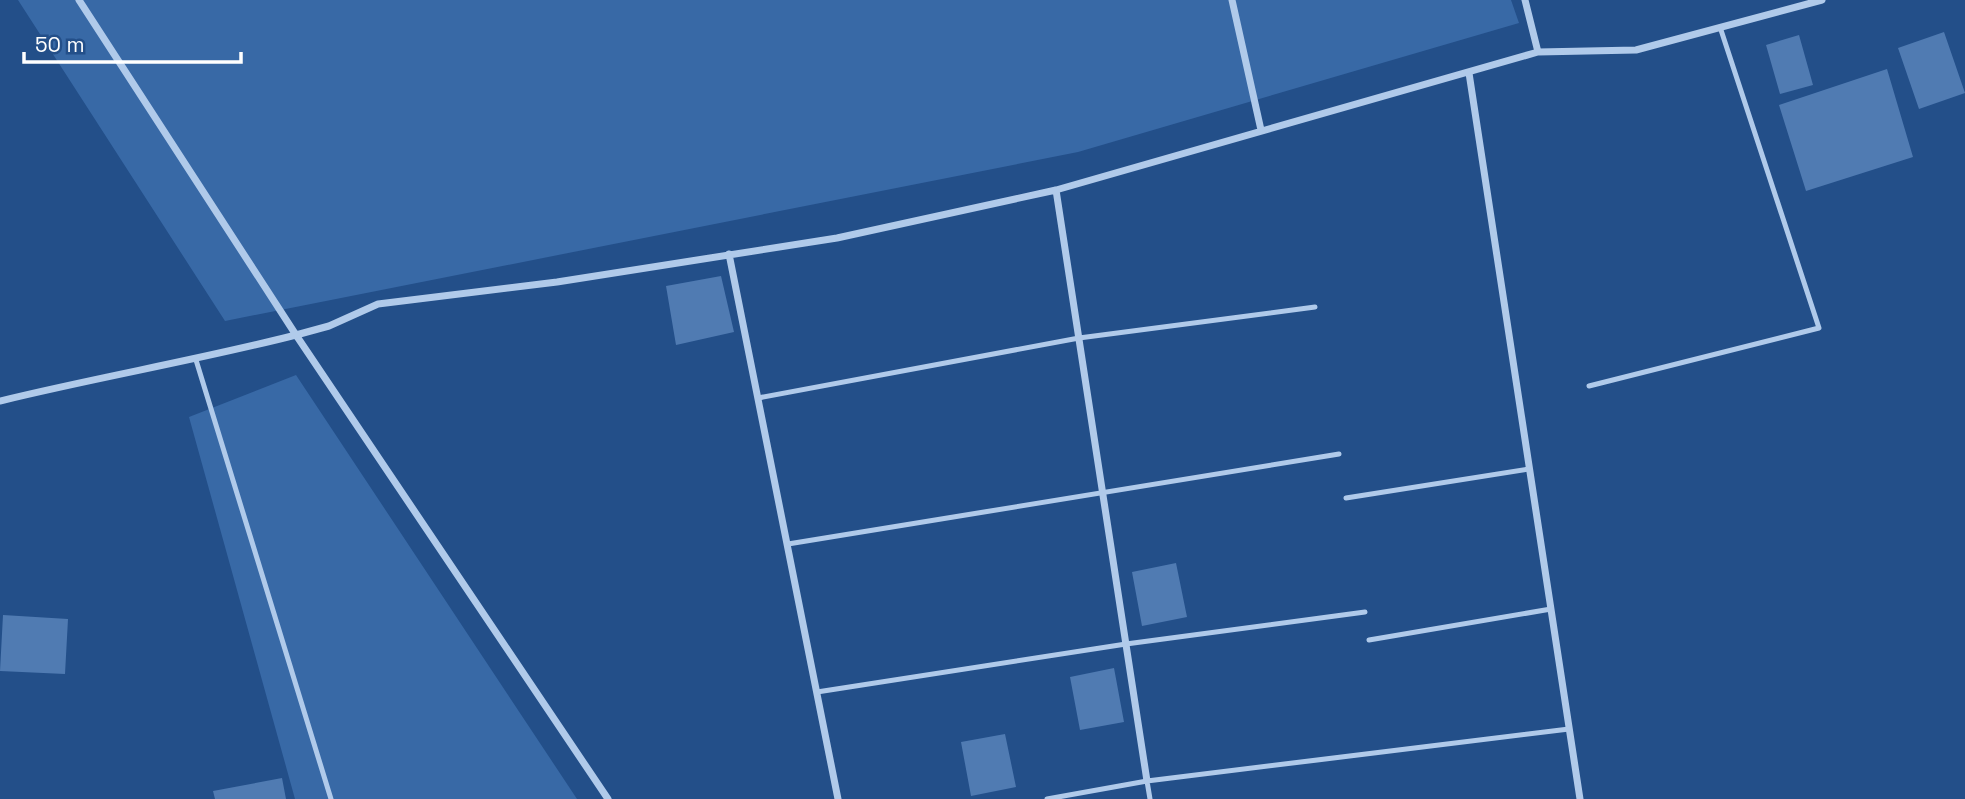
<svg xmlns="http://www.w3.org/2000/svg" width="1965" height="799" viewBox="0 0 1965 799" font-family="'Space Grotesk',sans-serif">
<rect width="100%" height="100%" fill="#234f89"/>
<path fill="#3869a6" d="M 18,0 L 1511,0 L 1519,23 L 1078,152 L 225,321 Z
M 296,375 L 577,799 L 295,799 L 189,417 Z"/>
<path fill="#507bb2" d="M 1944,32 L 1965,93 L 1919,109 L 1898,48 Z
M 1799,35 L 1813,85 L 1780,94 L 1766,45 Z
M 1887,69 L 1913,157 L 1806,191 L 1779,105 Z
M 721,276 L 734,332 L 676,345 L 666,286 Z
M 1176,563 L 1187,617 L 1142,626 L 1132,572 Z
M 3,615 L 68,619 L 65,674 L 0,671 Z
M 1114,668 L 1124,722 L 1080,730 L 1070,677 Z
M 1005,734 L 1016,787 L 971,796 L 961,742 Z
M 282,778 L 286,799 L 215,799 L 213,791 Z"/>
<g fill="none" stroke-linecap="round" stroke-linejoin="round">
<path stroke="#b0caea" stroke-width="5" d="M 196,360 L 331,799
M 1589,386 L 1819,328 L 1721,30
M 758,398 L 1079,338 L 1315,307
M 1346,498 L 1529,469
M 788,544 L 1339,454
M 1369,640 L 1551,609
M 817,692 L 1126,644 L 1365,612
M 1147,781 L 1150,799
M 1047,799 L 1147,781 L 1569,729"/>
<path stroke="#b0caea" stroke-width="7" d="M 1232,0 L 1261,130
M 1525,0 L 1538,52
M 1469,73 L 1580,799
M 1056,190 L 1147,781
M 729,254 L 838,799
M 0,401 C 98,377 198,360 296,335 L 79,0
M 608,799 L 296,335 L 329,326 L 378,304 L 557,282 L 837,238 L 1056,190 L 1538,52 L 1636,50 L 1822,0"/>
</g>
<path d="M24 52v10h217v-10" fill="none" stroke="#ffffff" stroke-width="3.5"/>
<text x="35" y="52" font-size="21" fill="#ffffff" stroke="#234f89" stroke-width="5" paint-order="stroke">50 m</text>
</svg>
